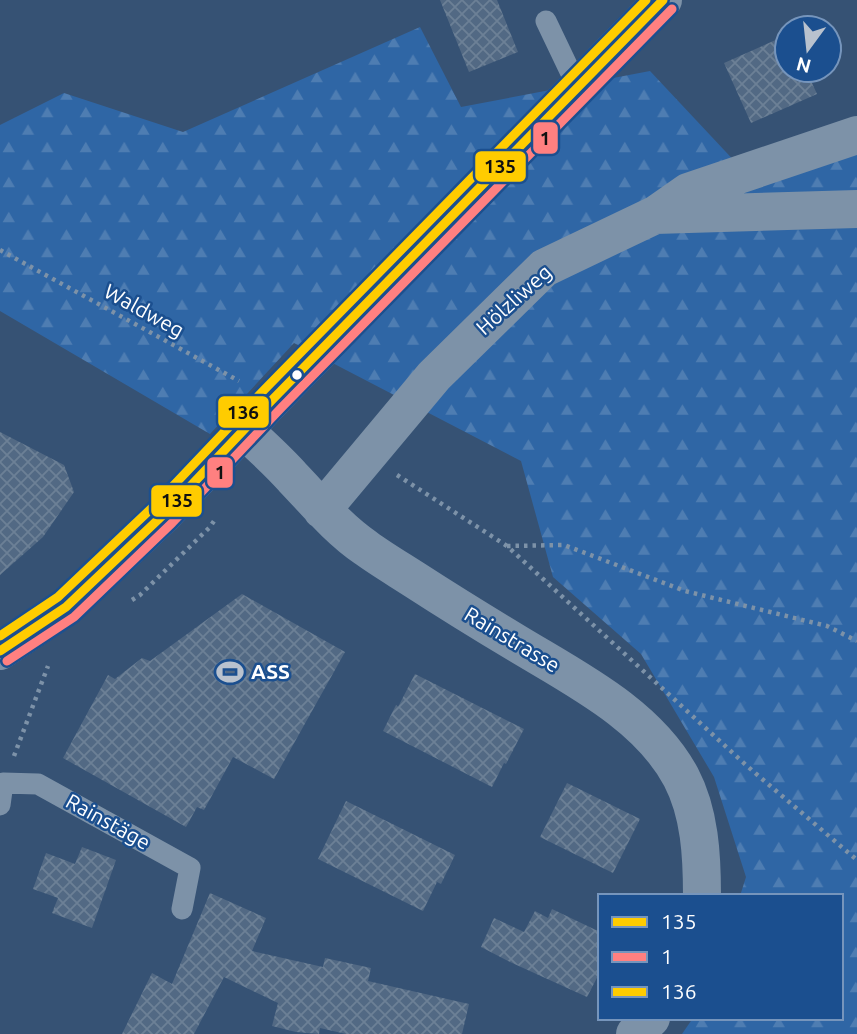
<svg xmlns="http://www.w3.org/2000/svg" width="857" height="1034" viewBox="0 0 857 1034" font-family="Ubuntu,sans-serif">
<defs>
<pattern id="forest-firs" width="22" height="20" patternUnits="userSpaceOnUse" patternTransform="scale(1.75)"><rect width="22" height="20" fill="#2f66a5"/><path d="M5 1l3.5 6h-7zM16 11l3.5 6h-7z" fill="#4e7db2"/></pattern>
<pattern id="building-cross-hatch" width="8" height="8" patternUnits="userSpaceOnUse" patternTransform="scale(1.75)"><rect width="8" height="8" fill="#526984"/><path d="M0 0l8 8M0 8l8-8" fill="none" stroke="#6c8096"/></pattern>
</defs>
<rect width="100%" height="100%" fill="#365274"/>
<path fill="url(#forest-firs)" d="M 420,27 L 461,107 L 650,71 L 740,167 L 857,132 L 857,1034 L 682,1034 L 693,1018 L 841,1018 L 841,896 L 740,896 L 746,877 L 714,777 L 641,654 L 553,577 L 521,461 L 294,343 L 210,434 L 0,311 L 0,125 L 64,93 L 183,132 Z"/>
<path fill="url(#building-cross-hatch)" d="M 440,0 L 497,0 L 518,52 L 469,72 Z
M 787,35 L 787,70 L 806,70 L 817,94 L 751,123 L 724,63 Z
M 0,432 L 64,465 L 74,492 L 43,537 L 0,575 Z
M 242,594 L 345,652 L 274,779 L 233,757 L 204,810 L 197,807 L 186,827 L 63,758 L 108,675 L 115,679 L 142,658 L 150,661 Z
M 415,674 L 524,729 L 506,764 L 504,763 L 492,787 L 383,731 L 396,705 L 398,707 Z
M 567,783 L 640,819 L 613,873 L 540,837 Z
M 346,801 L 455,855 L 441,884 L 437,882 L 423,911 L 318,859 Z
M 82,847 L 116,860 L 92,928 L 52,913 L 58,898 L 33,889 L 46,853 L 75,864 Z
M 210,893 L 266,918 L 252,951 L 323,967 L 325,958 L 371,968 L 368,981 L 469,1004 L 462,1034 L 346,1034 L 320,1028 L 319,1034 L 296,1032 L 272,1026 L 278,1003 L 224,977 L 194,1034 L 122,1034 L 152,973 L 172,984 Z
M 552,909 L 600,932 L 600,972 L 587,997 L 510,962 L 481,947 L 494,918 L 524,932 L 535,911 L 548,918 Z"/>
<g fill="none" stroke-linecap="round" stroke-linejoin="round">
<path stroke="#7d92a8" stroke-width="4.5" stroke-dasharray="3.5 5" stroke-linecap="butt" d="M 0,250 L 239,381
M 397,475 L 507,546 L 747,766 L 857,860
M 507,546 L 564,545 L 685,591 L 827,626 L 857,641
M 132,600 L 140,595 L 210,527 L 214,521
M 14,756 L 48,666"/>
<path stroke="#7d92a8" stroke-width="21" d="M 546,21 L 578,88
M 0,805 L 3,783 L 38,784 L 190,868 L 182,909"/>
<path stroke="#7d92a8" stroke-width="38" d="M 658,213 L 688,192 L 857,135
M 244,430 C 261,446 278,461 293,478 C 316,502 338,529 366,548 C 381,559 398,569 415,580 C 449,602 483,623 518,644 C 576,679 648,715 681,777 C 700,813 702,856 702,896
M 322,510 L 434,376 L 544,268 L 655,215 L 857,209
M 635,1034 L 651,1018"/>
<path stroke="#7d92a8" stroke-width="38" d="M 0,651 L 66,607 L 164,514 L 273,399 L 663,0"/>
<defs>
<path id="bus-1" d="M 0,651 L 66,607 L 164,514 L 273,399 L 663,0"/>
<path id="bus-2" d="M 7,661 L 74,617 L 172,523 L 282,407 L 672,9"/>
<path id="bus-3" d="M 0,636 L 58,597 L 155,505 L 264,390 L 646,0"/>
</defs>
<use href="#bus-1" stroke="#1b4f8f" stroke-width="14"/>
<use href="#bus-2" stroke="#1b4f8f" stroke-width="14"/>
<use href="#bus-3" stroke="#1b4f8f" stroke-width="14"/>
<use href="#bus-1" stroke="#fc0" stroke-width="9"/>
<use href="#bus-2" stroke="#ff8080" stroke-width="9"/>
<use href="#bus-3" stroke="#fc0" stroke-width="9"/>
</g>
<defs>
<symbol id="stadium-bare" viewBox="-9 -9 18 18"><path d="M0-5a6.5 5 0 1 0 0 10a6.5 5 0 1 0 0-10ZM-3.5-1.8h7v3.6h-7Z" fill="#b9c2ce" stroke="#1b4f8f" stroke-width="2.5" paint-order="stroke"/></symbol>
</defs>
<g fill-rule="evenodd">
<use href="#stadium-bare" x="211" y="653" width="38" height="38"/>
</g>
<circle fill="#fff" stroke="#1b4f8f" stroke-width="2.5" cx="297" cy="375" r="6"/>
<g text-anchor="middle" stroke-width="5" stroke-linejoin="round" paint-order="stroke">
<g font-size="21" fill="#fff" stroke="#1b4f8f">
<text transform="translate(514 300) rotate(-42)" y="7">Hölzliweg</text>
<text transform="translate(144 311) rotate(29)" y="7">Waldweg</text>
<text transform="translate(512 640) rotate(31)" y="7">Rainstrasse</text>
<text transform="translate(108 822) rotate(29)" y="7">Rainstäge</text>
</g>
<g font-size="21" font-weight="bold" fill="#fff" stroke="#1b4f8f" text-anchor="start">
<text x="251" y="679">ASS</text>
</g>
</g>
<g stroke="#1b4f8f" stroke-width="2.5">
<rect x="532" y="121" width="27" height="34" rx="7" fill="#ff8080"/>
<rect x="474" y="150" width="53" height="33" rx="7" fill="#fc0"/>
<rect x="217" y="395" width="53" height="34" rx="7" fill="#fc0"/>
<rect x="206" y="456" width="28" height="33" rx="7" fill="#ff8080"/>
<rect x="150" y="484" width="53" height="34" rx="7" fill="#fc0"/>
</g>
<g font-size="19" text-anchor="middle" font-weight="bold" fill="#111">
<text x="545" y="145">1</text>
<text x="500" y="173">135</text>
<text x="243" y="419">136</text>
<text x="220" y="479">1</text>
<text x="177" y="507">135</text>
</g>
<rect x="598" y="894" width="245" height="126" fill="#1b4f8f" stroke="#7695bc" stroke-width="2"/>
<rect x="612" y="917" width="35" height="10" fill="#ffcc00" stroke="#7695bc" stroke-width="2"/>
<text x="661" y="929" font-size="21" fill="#ffffff">135</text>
<rect x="612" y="952" width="35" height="10" fill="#ff8080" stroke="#7695bc" stroke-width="2"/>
<text x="661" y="964" font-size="21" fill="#ffffff">1</text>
<rect x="612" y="987" width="35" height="10" fill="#ffcc00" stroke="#7695bc" stroke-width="2"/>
<text x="661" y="999" font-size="21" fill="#ffffff">136</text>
<g transform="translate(808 49) rotate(195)"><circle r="33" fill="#1b4f8f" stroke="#7695bc" stroke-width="2"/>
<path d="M0-5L12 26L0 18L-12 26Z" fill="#b9c2ce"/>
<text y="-10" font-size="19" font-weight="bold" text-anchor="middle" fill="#ffffff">N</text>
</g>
</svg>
